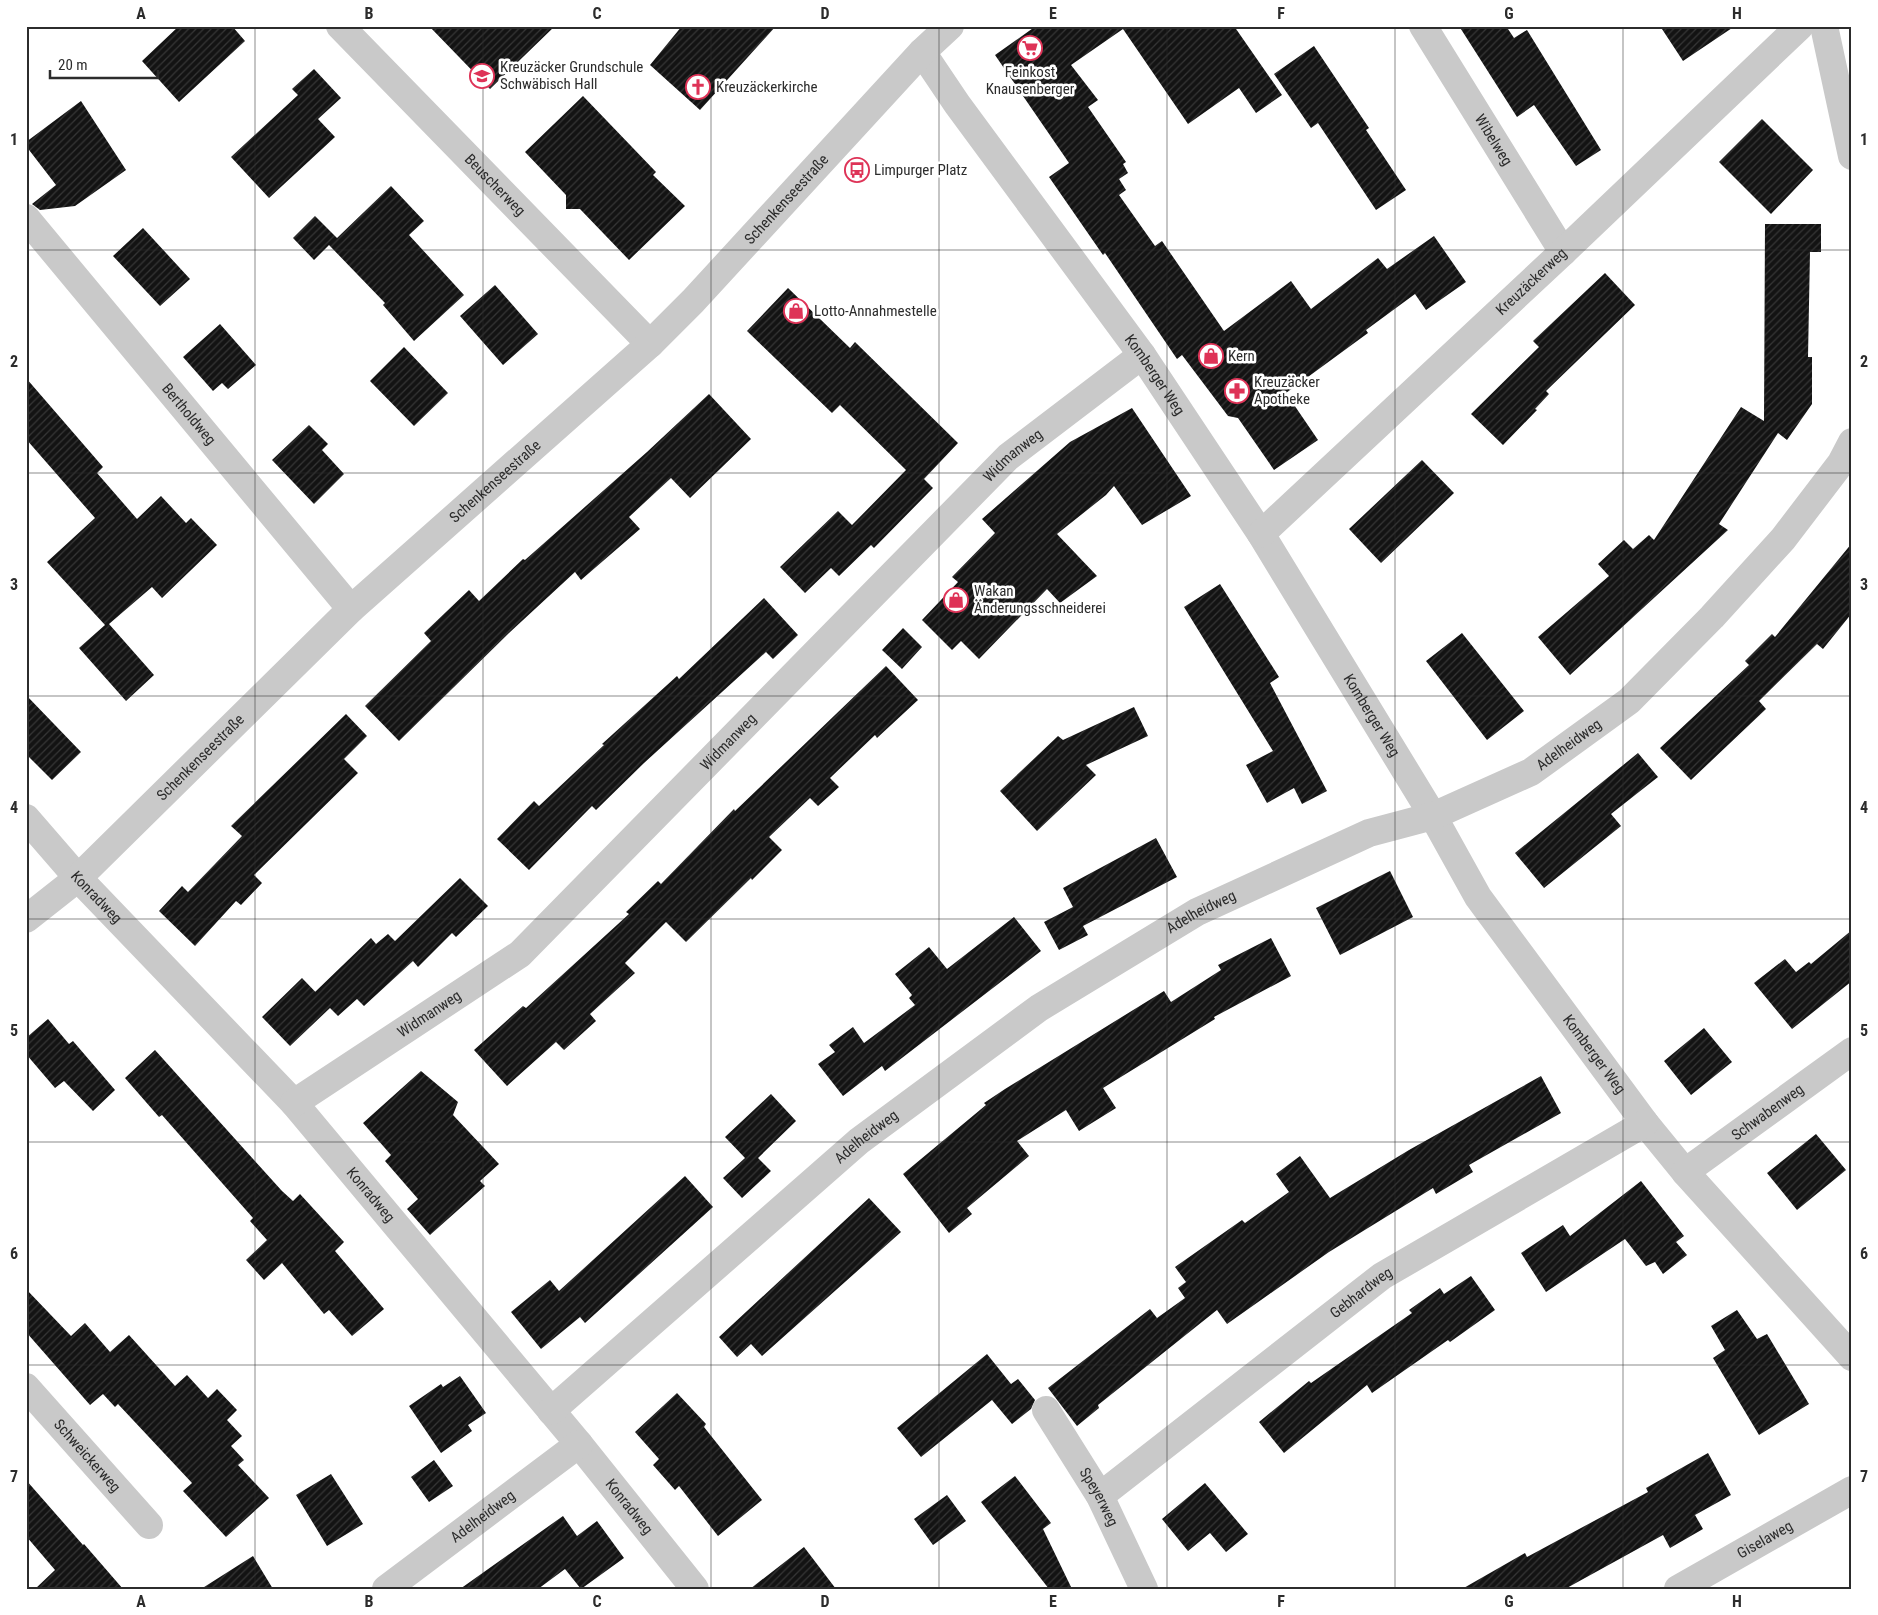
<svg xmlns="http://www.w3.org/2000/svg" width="1878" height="1615" viewBox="0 0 1878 1615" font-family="'Roboto Condensed',sans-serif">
<defs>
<pattern id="building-hatch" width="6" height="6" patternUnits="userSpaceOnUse" patternTransform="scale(1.25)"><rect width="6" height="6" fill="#131313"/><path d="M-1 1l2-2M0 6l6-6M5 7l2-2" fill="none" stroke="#363636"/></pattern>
</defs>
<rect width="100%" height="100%" fill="#fff"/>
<path fill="url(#building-hatch)" d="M 179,26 L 232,26 L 245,41 L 179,102 L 142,61 Z
M 429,26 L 555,26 L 490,89 Z
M 682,26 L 776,26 L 700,110 L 650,65 Z
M 1036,26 L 1234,26 L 1282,95 L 1256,113 L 1239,88 L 1188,124 L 1123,29 L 1071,65 L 1098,100 L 1088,107 L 1126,162 L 1123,164 L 1128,173 L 1119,179 L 1126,190 L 1119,195 L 1155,246 L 1162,241 L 1224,331 L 1291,281 L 1311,309 L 1378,258 L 1387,269 L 1434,236 L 1466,282 L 1426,310 L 1415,294 L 1366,330 L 1368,333 L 1286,393 L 1318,440 L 1274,470 L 1238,418 L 1228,416 L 1182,355 L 1177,359 L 1105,253 L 1103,255 L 1049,177 L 1069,163 L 995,55 Z
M 1459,26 L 1506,26 L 1514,38 L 1527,30 L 1601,150 L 1576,166 L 1534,105 L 1517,117 Z
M 1660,26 L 1735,26 L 1683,61 Z
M 1314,46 L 1369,128 L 1366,130 L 1406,190 L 1376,210 L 1318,123 L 1311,128 L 1274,74 Z
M 314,69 L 341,98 L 318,119 L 335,137 L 269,198 L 231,157 L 298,95 L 292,89 Z
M 583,96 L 656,172 L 653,175 L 685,206 L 629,260 L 580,209 L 566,209 L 566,195 L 525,152 Z
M 81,101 L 126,170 L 75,206 L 40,210 L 32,204 L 56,185 L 26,146 L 26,142 Z
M 1762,119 L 1813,170 L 1771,214 L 1719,162 Z
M 391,186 L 424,221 L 409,235 L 464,295 L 414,341 L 383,305 L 385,303 L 329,245 L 314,260 L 293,238 L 315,216 L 337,238 Z
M 1765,224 L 1821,224 L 1821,252 L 1810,252 L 1808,357 L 1812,357 L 1812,404 L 1787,440 L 1778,433 L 1719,524 L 1728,530 L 1570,675 L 1538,637 L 1609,576 L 1598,564 L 1624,540 L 1633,549 L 1649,535 L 1654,540 L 1741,407 L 1764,421 Z
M 143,228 L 190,279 L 160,306 L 113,256 Z
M 1605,273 L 1635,305 L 1546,391 L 1549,394 L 1535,409 L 1537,410 L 1503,445 L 1471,414 L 1539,347 L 1533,341 Z
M 495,285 L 538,334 L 503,365 L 460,316 Z
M 788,288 L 850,348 L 855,342 L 958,443 L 924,479 L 933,488 L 874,548 L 871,545 L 839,576 L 831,568 L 805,593 L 780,567 L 838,511 L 852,525 L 906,470 L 840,405 L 832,413 L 747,331 Z
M 220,324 L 256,365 L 228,389 L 222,383 L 213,391 L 183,357 Z
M 404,347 L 448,393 L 414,426 L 370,381 Z
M 26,378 L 103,467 L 97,473 L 137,519 L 161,496 L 186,523 L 191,518 L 217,545 L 162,598 L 152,587 L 109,624 L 154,675 L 126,701 L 79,648 L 105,625 L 47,562 L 95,518 L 26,439 Z
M 709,394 L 751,439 L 690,498 L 671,478 L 629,517 L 640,529 L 581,580 L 575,572 L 509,633 L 399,741 L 365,706 L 431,641 L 424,633 L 469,590 L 479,601 L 523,559 L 525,560 L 647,452 Z
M 1132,408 L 1191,496 L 1142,525 L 1114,486 L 1106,495 L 1057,534 L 1097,576 L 1060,603 L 1047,589 L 979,659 L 961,641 L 952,650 L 922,620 L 958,582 L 952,577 L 995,533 L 982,519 L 1070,442 Z
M 309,425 L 328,444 L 322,450 L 344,474 L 314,504 L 272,460 Z
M 1422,460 L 1454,493 L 1381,563 L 1349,529 Z
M 1852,543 L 1852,613 L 1823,649 L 1817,644 L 1759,701 L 1766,709 L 1691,780 L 1660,748 L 1749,665 L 1745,661 L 1772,634 L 1775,637 Z
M 1220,584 L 1279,677 L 1270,683 L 1327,791 L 1302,804 L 1294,788 L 1267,803 L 1246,765 L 1273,751 L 1184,607 Z
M 764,598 L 798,635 L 773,659 L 766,652 L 644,763 L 596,810 L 592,806 L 529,870 L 497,839 L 534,801 L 539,806 L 604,745 L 602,744 L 677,676 L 679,679 Z
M 903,628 L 922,647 L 902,669 L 882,650 Z
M 1462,633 L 1524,711 L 1487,740 L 1426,661 Z
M 886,666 L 918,700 L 877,738 L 875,735 L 830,778 L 839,787 L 818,806 L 810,798 L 769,837 L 782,850 L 752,880 L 751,878 L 686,942 L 666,922 L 625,963 L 635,973 L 590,1014 L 596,1021 L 564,1050 L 556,1042 L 507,1086 L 474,1050 L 523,1006 L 526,1008 L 629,914 L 626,912 L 658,881 L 661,884 L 734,809 L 735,811 Z
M 26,695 L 81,752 L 52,780 L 26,754 Z
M 1134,707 L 1148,736 L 1086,765 L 1096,775 L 1037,831 L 1000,791 L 1058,736 L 1063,740 Z
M 346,714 L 367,736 L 344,759 L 358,773 L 254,875 L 262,883 L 241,905 L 236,901 L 195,946 L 159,911 L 182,886 L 188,892 L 242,836 L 231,826 Z
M 1638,753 L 1658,777 L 1611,814 L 1621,826 L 1544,888 L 1515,853 Z
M 1156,838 L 1177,877 L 1083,926 L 1088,935 L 1059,950 L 1044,922 L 1073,907 L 1063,888 Z
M 1390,871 L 1413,917 L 1340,955 L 1316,908 Z
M 460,878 L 488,906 L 456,937 L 452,933 L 418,967 L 413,961 L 364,1006 L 357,999 L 338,1016 L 330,1008 L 290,1046 L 262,1017 L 302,978 L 328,1005 L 315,992 L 371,938 L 376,944 L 388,934 L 395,941 Z
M 1014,917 L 1041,951 L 885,1071 L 882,1066 L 843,1096 L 818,1064 L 835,1052 L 829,1045 L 853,1027 L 864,1043 L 915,1005 L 909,998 L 912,995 L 895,974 L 929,947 L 947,969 Z
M 1852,930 L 1852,981 L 1792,1029 L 1754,983 L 1785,959 L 1796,972 L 1809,962 L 1811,964 Z
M 1271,938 L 1291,976 L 1214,1017 L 1215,1019 L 1103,1088 L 1116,1108 L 1079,1131 L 1066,1110 L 1017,1141 L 1029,1156 L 967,1208 L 972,1214 L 949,1233 L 903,1174 L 986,1105 L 984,1103 L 1005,1089 L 1164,991 L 1171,1002 L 1221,970 L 1218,965 Z
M 48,1019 L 69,1044 L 73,1041 L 115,1090 L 93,1111 L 64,1081 L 55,1088 L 26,1054 L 26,1038 Z
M 1704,1028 L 1732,1062 L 1691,1095 L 1664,1061 Z
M 155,1050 L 282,1191 L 293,1201 L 300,1194 L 344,1242 L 335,1251 L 384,1309 L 352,1336 L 329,1310 L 324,1314 L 282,1263 L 264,1280 L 246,1260 L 267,1240 L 250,1221 L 253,1218 L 162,1115 L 159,1117 L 125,1078 Z
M 421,1071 L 458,1102 L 453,1115 L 499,1164 L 480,1181 L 485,1186 L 430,1235 L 407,1209 L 418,1199 L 385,1161 L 391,1155 L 363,1123 Z
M 1541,1076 L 1561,1113 L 1469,1165 L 1473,1172 L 1436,1194 L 1433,1188 L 1329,1252 L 1227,1324 L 1217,1310 L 1098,1405 L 1099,1408 L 1077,1426 L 1048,1388 L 1150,1309 L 1157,1318 L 1185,1298 L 1178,1288 L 1186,1282 L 1175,1267 L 1242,1220 L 1245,1223 L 1289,1192 L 1276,1174 L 1300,1156 L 1330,1198 L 1409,1150 Z
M 771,1094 L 796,1121 L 758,1158 L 771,1171 L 742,1198 L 723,1178 L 745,1158 L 725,1137 Z
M 1816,1134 L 1846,1170 L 1797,1210 L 1767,1173 Z
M 685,1176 L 713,1207 L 585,1323 L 580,1317 L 541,1349 L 511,1312 L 550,1280 L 559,1291 Z
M 1641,1181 L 1684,1236 L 1676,1242 L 1687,1255 L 1663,1274 L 1655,1262 L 1646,1266 L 1625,1239 L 1546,1292 L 1521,1253 L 1563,1225 L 1570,1236 Z
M 869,1198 L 901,1232 L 762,1356 L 751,1344 L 737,1357 L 719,1337 Z
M 1471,1276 L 1495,1310 L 1450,1342 L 1448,1340 L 1372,1393 L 1367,1385 L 1284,1453 L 1259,1422 L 1309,1381 L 1311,1383 L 1412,1313 L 1409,1310 L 1440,1288 L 1444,1294 Z
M 26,1289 L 71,1336 L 85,1323 L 110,1352 L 129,1335 L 175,1386 L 187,1375 L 208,1398 L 217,1389 L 237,1410 L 227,1420 L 242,1436 L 231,1446 L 244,1460 L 238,1465 L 269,1498 L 226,1537 L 183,1491 L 192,1483 L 118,1404 L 115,1407 L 103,1394 L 90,1405 L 26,1332 Z
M 1737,1310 L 1757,1339 L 1767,1334 L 1809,1404 L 1759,1435 L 1713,1358 L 1725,1350 L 1711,1326 Z
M 987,1354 L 1011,1384 L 1018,1379 L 1035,1400 L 1031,1409 L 1012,1424 L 992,1400 L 921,1457 L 897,1428 Z
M 460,1376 L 486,1413 L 468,1425 L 472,1431 L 441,1453 L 409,1406 L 441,1384 L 443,1387 Z
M 677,1393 L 706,1424 L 704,1427 L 762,1500 L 718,1536 L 679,1486 L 675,1490 L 653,1465 L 659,1459 L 635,1432 Z
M 1708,1453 L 1731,1495 L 1695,1515 L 1703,1529 L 1670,1548 L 1663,1535 L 1565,1589 L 1462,1589 L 1525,1553 L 1527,1557 L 1648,1492 L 1646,1488 Z
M 434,1460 L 453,1486 L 429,1502 L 411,1477 Z
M 331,1474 L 363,1524 L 327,1546 L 296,1495 Z
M 1015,1476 L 1051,1523 L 1043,1529 L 1072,1589 L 1049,1589 L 981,1502 Z
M 26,1480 L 83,1545 L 84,1544 L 123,1589 L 35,1589 L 55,1570 L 26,1536 Z
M 1205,1483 L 1248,1534 L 1226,1552 L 1210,1533 L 1188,1551 L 1162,1519 Z
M 947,1495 L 966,1521 L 933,1545 L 914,1519 Z
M 563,1516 L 577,1536 L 597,1521 L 624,1558 L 581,1589 L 565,1569 L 538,1589 L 460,1589 Z
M 804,1547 L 836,1589 L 750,1589 Z
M 253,1556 L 273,1589 L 201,1589 Z"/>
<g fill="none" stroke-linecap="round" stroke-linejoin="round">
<g stroke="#c9c9c9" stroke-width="28">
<path id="s1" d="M 340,26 L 650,344"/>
<path id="s2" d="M 1423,26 L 1563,252"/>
<path d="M 1824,26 L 1852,156"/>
<path id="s3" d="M 922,52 L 957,104 L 1142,355 L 1261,534 L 1433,816 L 1478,897 L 1645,1123 L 1685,1172 L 1852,1357"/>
<path id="s4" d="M 26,218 L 351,609"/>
<path id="s5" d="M 1261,534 L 1563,252 L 1800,26"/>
<path id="s6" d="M 26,818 L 78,878 L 294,1103 L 579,1444 L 695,1589"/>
<path id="s7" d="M 26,919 L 78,878 L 351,609 L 650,344 L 693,301 L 922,52 L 950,26"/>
<path id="s8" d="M 294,1103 L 520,954 L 1008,457 L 1142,355"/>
<path id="s9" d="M 1685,1172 L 1852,1051"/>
<path id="s10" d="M 26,1387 L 149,1525"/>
<path id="s11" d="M 1046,1410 L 1100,1496 L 1144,1589"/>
<path id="s12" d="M 551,1411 L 859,1141 L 1039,1008 L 1197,912 L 1369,833 L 1433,816 L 1531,772 L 1629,701 L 1712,617 L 1783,539 L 1841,463 L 1852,442"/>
<path id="s13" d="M 1100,1496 L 1382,1276 L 1645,1123"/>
<path id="s14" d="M 386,1589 L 579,1444"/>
<path id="s15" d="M 1678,1589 L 1852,1490"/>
</g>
</g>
<path fill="none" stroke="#2c2c2c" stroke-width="1" stroke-opacity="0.55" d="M 255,26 L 255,1589M 483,26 L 483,1589M 711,26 L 711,1589M 939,26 L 939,1589M 1167,26 L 1167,1589M 1395,26 L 1395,1589M 1623,26 L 1623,1589M 26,250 L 1852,250M 26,473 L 1852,473M 26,696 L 1852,696M 26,919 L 1852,919M 26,1142 L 1852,1142M 26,1365 L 1852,1365"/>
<defs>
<symbol id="supermarket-ring" viewBox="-11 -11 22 22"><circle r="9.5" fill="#fff" stroke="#de3357" stroke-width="1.5"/><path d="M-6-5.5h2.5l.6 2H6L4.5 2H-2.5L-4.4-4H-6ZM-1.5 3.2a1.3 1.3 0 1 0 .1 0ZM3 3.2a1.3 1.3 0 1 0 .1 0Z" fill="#de3357"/></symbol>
<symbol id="school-ring" viewBox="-11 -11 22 22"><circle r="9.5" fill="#fff" stroke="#de3357" stroke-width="1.5"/><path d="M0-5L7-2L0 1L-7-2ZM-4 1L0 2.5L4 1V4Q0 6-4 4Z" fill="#de3357"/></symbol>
<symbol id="church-ring" viewBox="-11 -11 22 22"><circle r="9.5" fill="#fff" stroke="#de3357" stroke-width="1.5"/><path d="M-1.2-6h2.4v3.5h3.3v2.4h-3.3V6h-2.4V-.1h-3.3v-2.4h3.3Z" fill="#de3357"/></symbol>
<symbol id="bus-ring" viewBox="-11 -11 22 22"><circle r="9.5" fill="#fff" stroke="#de3357" stroke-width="1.5"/><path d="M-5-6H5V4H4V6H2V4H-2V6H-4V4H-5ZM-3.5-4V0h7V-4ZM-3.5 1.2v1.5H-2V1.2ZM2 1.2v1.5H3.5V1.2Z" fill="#de3357"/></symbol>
<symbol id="shop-ring" viewBox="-11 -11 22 22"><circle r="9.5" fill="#fff" stroke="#de3357" stroke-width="1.5"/><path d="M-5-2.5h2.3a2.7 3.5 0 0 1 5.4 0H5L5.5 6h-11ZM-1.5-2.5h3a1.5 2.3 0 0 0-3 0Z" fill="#de3357"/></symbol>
<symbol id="pharmacy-ring" viewBox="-11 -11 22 22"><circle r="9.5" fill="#fff" stroke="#de3357" stroke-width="1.5"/><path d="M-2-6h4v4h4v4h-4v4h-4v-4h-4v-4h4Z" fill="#de3357"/></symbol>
</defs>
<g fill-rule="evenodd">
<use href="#supermarket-ring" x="1016" y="34" width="28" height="28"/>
<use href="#school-ring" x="468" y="62" width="28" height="28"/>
<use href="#church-ring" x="684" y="73" width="28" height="28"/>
<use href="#bus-ring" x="843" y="156" width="28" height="28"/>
<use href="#shop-ring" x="782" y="297" width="28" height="28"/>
<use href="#shop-ring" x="1197" y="342" width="28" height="28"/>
<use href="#pharmacy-ring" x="1223" y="377" width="28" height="28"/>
<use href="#shop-ring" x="942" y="586" width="28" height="28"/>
</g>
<g text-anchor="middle" stroke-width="5" stroke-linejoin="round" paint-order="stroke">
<g font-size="15" fill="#2c2c2c" stroke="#fff" text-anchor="start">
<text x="500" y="72">Kreuzäcker Grundschule<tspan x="500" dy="17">Schwäbisch Hall</tspan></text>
<text x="1030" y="77" text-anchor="middle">Feinkost<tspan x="1030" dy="17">Knausenberger</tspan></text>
<text x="716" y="92">Kreuzäckerkirche</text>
<text x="874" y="175">Limpurger Platz</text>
<text x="814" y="316">Lotto-Annahmestelle</text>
<text x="1228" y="361">Kern</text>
<text x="1254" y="387">Kreuzäcker<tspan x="1254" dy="17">Apotheke</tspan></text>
<text x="974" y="596">Wakan<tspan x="974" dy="17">Änderungsschneiderei</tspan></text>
</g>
<g font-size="15" fill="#2c2c2c" stroke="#fff">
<text dy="5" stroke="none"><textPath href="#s2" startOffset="134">Wibelweg</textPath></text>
<text dy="5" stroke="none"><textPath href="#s1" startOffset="222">Beuscherweg</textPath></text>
<text dy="5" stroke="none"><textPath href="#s7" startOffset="1048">Schenkenseestraße</textPath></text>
<text dy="5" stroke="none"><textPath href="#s5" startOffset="370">Kreuzäckerweg</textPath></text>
<text dy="5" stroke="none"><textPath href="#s3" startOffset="398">Komberger Weg</textPath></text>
<text dy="5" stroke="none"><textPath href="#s4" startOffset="255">Bertholdweg</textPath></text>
<text dy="5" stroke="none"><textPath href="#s8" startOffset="972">Widmanweg</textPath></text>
<text dy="5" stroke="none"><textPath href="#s7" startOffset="642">Schenkenseestraße</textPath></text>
<text dy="5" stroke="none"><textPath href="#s3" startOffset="802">Komberger Weg</textPath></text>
<text dy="5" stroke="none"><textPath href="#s8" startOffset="568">Widmanweg</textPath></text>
<text dy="5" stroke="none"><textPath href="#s12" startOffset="1228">Adelheidweg</textPath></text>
<text dy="5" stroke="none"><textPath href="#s7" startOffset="238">Schenkenseestraße</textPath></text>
<text dy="5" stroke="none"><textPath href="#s6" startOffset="106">Konradweg</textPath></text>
<text dy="5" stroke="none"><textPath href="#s12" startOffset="822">Adelheidweg</textPath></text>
<text dy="5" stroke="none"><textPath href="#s8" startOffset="162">Widmanweg</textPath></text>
<text dy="5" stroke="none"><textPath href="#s3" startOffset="1208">Komberger Weg</textPath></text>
<text dy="5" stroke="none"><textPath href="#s9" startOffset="102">Schwabenweg</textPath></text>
<text dy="5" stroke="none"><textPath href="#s12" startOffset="418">Adelheidweg</textPath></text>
<text dy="5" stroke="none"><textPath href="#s6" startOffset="511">Konradweg</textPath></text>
<text dy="5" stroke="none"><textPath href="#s13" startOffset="331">Gebhardweg</textPath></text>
<text dy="5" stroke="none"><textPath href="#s10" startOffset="92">Schweickerweg</textPath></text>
<text dy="5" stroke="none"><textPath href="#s11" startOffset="102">Speyerweg</textPath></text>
<text dy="5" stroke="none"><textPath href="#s6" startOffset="916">Konradweg</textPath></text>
<text dy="5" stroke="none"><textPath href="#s14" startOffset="121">Adelheidweg</textPath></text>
<text dy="5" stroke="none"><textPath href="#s15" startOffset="100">Giselaweg</textPath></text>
</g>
</g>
<rect width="1878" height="1615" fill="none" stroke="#ffffff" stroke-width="55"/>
<path d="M50 70v8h108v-8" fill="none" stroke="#2c2c2c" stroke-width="2.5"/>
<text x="58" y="70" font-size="15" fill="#2c2c2c" stroke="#ffffff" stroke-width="4" paint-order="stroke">20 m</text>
<rect x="28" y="28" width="1822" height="1560" fill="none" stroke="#2c2c2c" stroke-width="2"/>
<g font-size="16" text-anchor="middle" font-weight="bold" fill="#2c2c2c">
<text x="141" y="19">A</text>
<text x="369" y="19">B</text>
<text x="597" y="19">C</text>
<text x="825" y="19">D</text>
<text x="1053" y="19">E</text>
<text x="1281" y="19">F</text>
<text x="1509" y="19">G</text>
<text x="1737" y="19">H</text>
<text x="14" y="145">1</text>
<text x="1864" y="145">1</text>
<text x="14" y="367">2</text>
<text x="1864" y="367">2</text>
<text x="14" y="590">3</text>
<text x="1864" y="590">3</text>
<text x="14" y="813">4</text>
<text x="1864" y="813">4</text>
<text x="14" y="1036">5</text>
<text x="1864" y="1036">5</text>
<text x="14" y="1259">6</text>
<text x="1864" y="1259">6</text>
<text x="14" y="1482">7</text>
<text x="1864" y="1482">7</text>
<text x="141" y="1607">A</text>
<text x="369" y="1607">B</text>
<text x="597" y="1607">C</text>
<text x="825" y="1607">D</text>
<text x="1053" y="1607">E</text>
<text x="1281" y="1607">F</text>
<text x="1509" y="1607">G</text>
<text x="1737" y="1607">H</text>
</g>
</svg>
